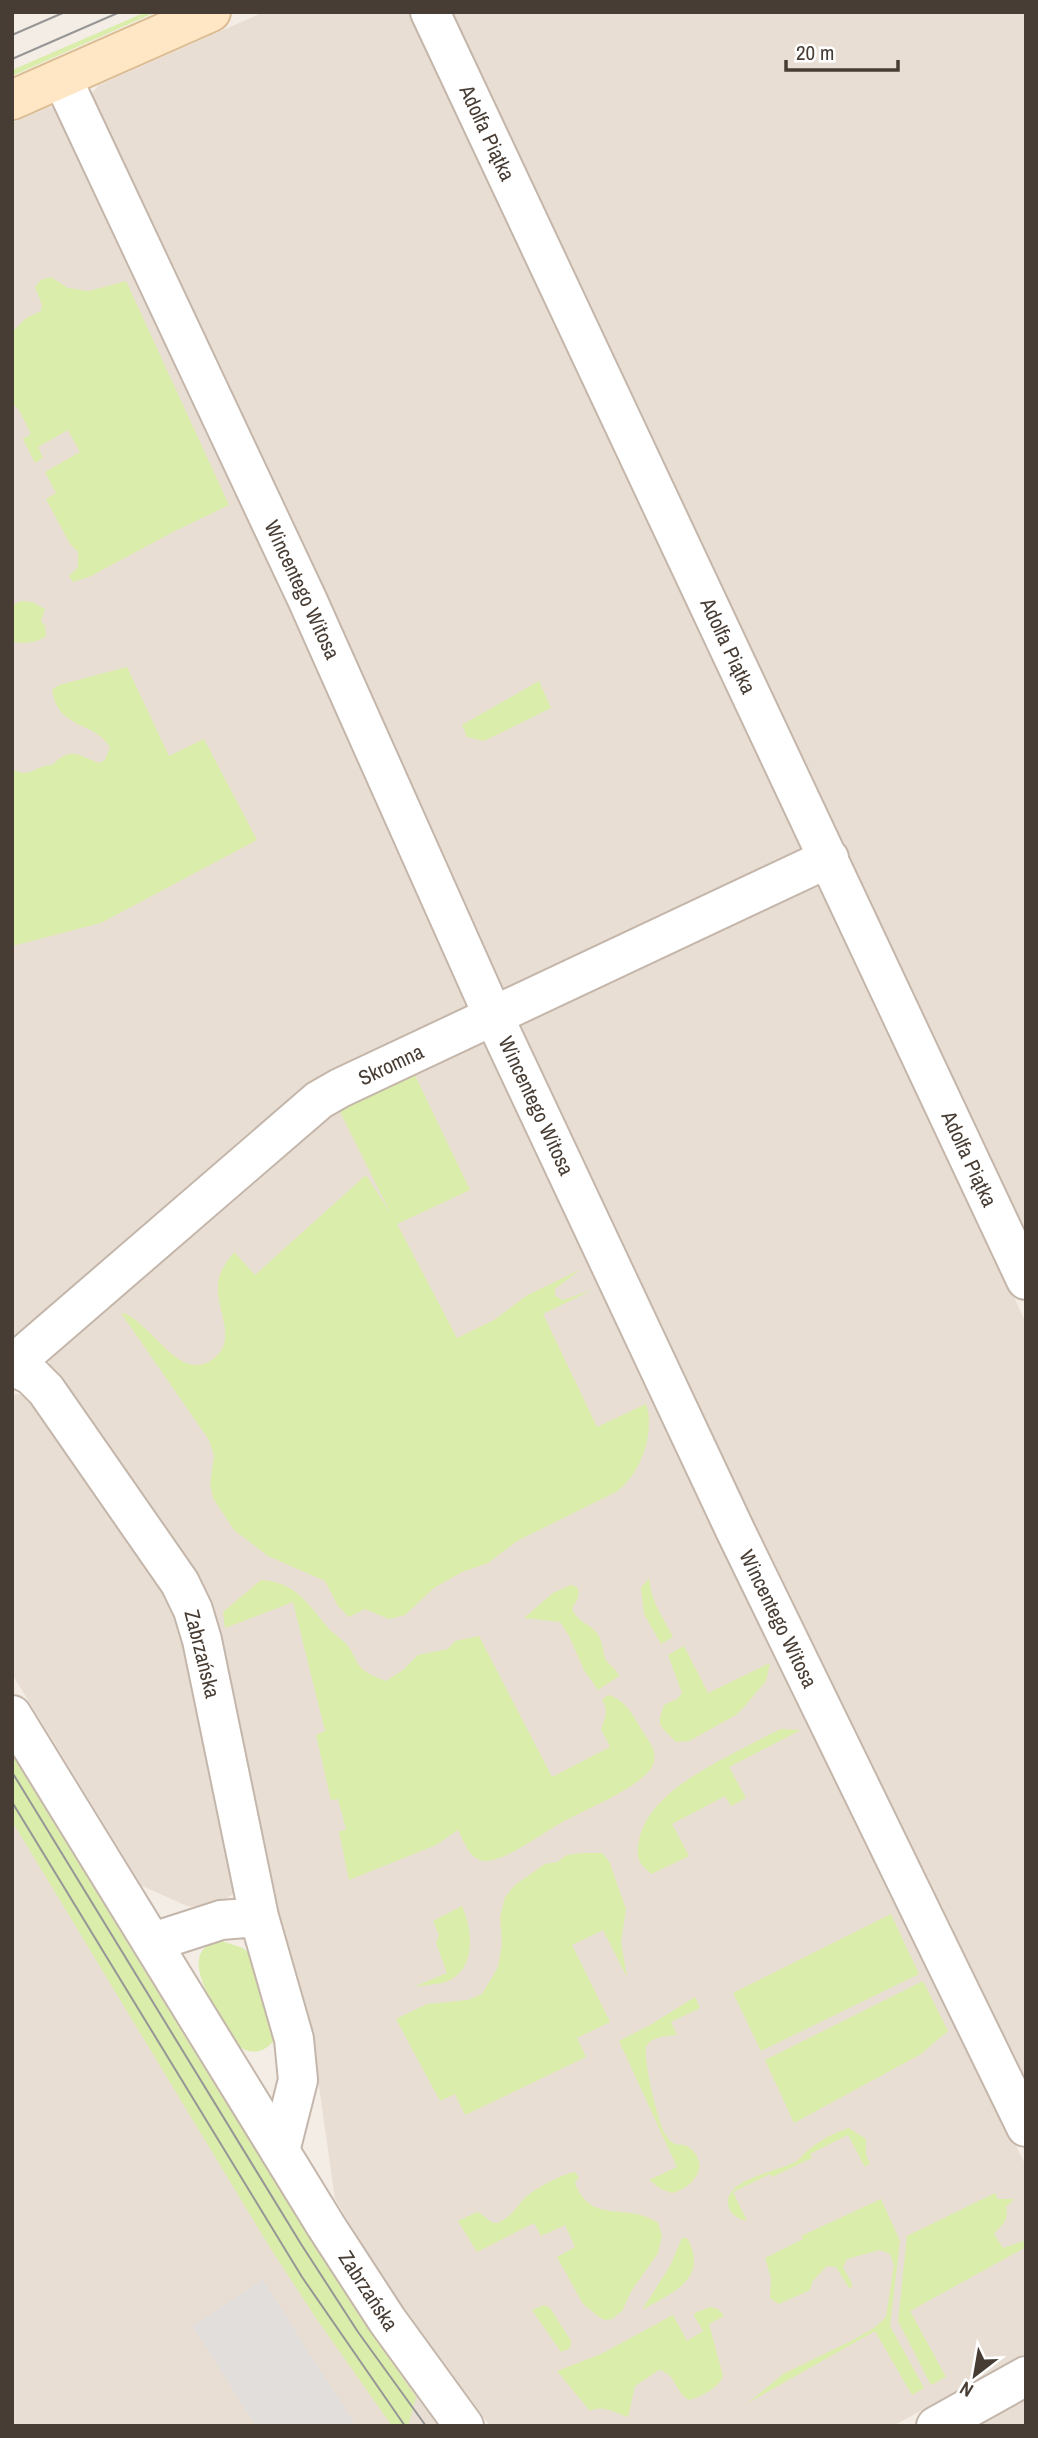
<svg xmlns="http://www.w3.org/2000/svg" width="1038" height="2438" viewBox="0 0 1038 2438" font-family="'Archivo Narrow',sans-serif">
<rect width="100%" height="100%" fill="#f4ede6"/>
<path fill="#e9ded3" d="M 264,12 L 412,12 L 802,844 L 802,852 L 503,992 L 92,99 L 91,94 L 99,85 Z
M 450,12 L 1026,12 L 1026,1239 Z
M 49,107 L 53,108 L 60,114 L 470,1004 L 470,1011 L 12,1342 L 12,123 Z
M 814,884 L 826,894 L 1026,1323 L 1026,2085 L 750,1520 L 519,1026 L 519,1022 Z
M 484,1039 L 785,1673 L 1026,2166 L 1026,2353 L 893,2426 L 490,2426 L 397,2300 L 335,2199 L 314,2051 L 283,1947 L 195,1579 L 51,1367 L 49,1361 L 49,1354 L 328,1109 Z
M 16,1394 L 27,1395 L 37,1399 L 178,1614 L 236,1887 L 233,1894 L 220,1903 L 198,1907 L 187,1906 L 142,1886 L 12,1674 L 12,1396 Z
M 12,1755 L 192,2049 L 358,2314 L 438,2426 L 12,2426 Z
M 1026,2399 L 1026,2426 L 977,2426 Z"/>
<path fill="#daedaa" d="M 146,12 L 156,12 L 12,76 L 12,70 Z
M 51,277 L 68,288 L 89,291 L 126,281 L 229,505 L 175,531 L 89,577 L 73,582 L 69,576 L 78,567 L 78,552 L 70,544 L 46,499 L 56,493 L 45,472 L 80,452 L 68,430 L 38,447 L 43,458 L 35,463 L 23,439 L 31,434 L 19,410 L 12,403 L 12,332 L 26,318 L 41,311 L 42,305 L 35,287 L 41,280 Z
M 21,601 L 32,602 L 45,609 L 41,621 L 45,626 L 46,636 C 39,642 22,645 13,641 L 12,606 Z
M 127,667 L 169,756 L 204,739 L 257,840 L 101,923 L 12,946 L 12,769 C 29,780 36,765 52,765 C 71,746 78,755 99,763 L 105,760 L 110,747 C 93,720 58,730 52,690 L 59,685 Z
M 539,681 L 551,708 L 484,741 L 467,737 L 462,725 Z
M 413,1071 L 470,1190 L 397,1224 L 457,1338 L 494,1320 L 526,1296 L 581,1269 L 555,1289 L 555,1296 L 563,1300 L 592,1290 L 543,1314 L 597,1427 L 646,1404 C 656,1432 640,1476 616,1492 L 517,1541 L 488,1563 L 462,1572 L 434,1588 L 405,1615 L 389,1619 L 365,1609 L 349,1617 L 338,1606 L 325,1581 L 268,1556 L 234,1530 L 213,1498 L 210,1484 L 214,1456 L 209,1440 L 121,1313 C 138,1314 164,1353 184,1362 C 193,1366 202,1366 210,1361 C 240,1343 216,1311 218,1286 C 218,1272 226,1263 234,1252 L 255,1275 L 366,1175 L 391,1214 L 338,1108 Z
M 649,1578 C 651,1602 663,1617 673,1637 L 661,1644 L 644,1614 L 641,1588 Z
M 261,1580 C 297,1582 309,1606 330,1630 C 335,1635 342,1639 347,1645 C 352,1651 354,1657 358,1664 C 364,1673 376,1677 386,1681 L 403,1670 L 418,1655 L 448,1649 L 455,1641 L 479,1636 L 552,1777 L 610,1747 L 601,1729 C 605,1719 609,1709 602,1700 L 608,1695 C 623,1698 633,1714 640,1727 C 647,1739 659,1751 653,1765 C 643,1787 581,1811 559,1824 C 542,1833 503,1863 484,1861 C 469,1859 464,1841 458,1830 L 436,1845 L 349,1880 L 339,1832 L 346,1829 L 338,1799 L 331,1800 L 316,1735 L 325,1731 L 293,1602 L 225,1628 L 223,1612 Z
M 571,1585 L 577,1587 C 581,1595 577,1601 572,1608 C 576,1621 588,1623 596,1632 C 603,1640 602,1649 605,1658 C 608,1665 616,1668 619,1676 L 598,1690 L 584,1670 L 569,1636 L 560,1622 L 524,1618 L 553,1593 Z
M 684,1646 L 708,1693 L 770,1663 L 766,1681 L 744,1707 L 736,1715 L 689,1741 L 676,1742 L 664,1730 L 660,1724 L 660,1717 L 664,1705 L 677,1699 L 682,1693 L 668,1655 Z
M 781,1729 L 801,1730 L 729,1767 L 746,1798 L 731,1806 L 725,1796 L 672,1824 L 689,1856 L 651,1874 C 648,1870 642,1866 640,1862 C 637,1856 637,1848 639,1841 C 649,1788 726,1759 768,1735 Z
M 12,1755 L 237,2121 L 358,2314 L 416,2397 L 408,2426 L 392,2426 L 316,2318 L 269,2246 L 12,1821 Z
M 582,1853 L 602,1853 L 609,1861 L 626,1909 L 621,1942 L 627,1977 L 603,1930 L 572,1945 L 610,2022 L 577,2038 L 586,2057 L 465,2115 L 455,2094 L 440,2101 L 396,2019 L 427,2004 L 468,2000 L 482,1994 L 498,1967 L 502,1944 L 500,1917 L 505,1897 L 515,1885 L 545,1864 L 557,1862 L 567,1855 Z
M 462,1906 C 473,1930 477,1971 445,1982 C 436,1985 423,1985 413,1987 L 447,1973 L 436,1943 L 439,1935 L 433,1921 Z
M 891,1914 L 919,1974 L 761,2051 L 733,1993 Z
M 222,1941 L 243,1948 L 258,1961 L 277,2036 C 269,2050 254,2057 240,2047 C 227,2025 166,1948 222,1941 Z
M 923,1981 L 948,2031 L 921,2054 L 794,2123 L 765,2060 Z
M 695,1997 L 700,2008 L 671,2022 L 677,2035 C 667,2036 653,2036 647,2045 C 641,2053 658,2123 665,2134 C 675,2151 682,2140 691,2149 C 711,2168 691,2188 672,2193 L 661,2189 L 649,2180 L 677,2167 L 619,2041 L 650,2025 Z
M 849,2128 L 866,2139 L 866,2155 L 870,2163 L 865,2167 L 848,2135 L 810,2154 L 812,2158 L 772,2177 L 770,2174 L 733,2192 L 747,2221 C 738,2219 729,2214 728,2204 C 726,2177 781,2172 798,2160 C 801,2158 803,2154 806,2152 C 818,2141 834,2133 849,2128 Z
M 575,2172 L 579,2177 L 575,2183 C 591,2226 626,2201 658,2223 L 662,2236 L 658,2253 L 632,2290 L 622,2311 L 612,2319 L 605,2320 L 599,2317 L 583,2304 L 557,2257 L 575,2247 L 565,2225 L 541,2236 L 534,2223 L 477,2252 L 458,2221 L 477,2212 C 486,2215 488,2224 498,2223 C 515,2214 512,2211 524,2199 C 532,2190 562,2174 575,2172 Z
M 995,2193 L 998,2199 L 1014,2199 L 1006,2207 C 1010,2220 1001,2226 994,2234 L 1003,2248 L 1026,2240 L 1026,2247 L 910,2311 L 946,2377 L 931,2385 L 898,2321 L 907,2236 Z
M 881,2199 L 900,2241 L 890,2326 L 924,2388 L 912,2395 L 875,2331 L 748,2403 L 783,2374 L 853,2340 L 874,2328 L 886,2317 L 894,2265 L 890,2254 L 880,2250 L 847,2259 L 843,2267 L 852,2284 L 852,2287 L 849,2288 L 836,2267 L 827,2266 L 812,2282 L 810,2290 L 779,2304 L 770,2298 L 771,2278 L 765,2258 L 803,2239 L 801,2236 Z
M 682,2238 L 687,2238 C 710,2279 672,2293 642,2310 L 670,2266 Z
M 544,2305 L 550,2308 L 571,2341 L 570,2348 L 561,2352 L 532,2310 Z
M 710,2307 L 718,2309 L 724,2316 L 709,2324 L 723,2376 C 718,2389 701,2396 689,2400 C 675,2393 677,2374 659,2370 L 635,2386 L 628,2417 C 615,2413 603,2404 590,2411 L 557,2371 L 601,2354 L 673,2315 L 687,2341 L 703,2331 L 693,2314 Z"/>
<path fill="#e2dedb" d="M 263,2280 L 356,2426 L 256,2426 L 192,2326 Z"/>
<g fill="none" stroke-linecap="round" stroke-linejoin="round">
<defs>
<path id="minor" d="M 430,12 L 1026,1280
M 62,78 L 307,599 L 486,1000 L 736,1532 L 1026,2127
M 12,1365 L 319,1100 L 340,1088 L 829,858
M 12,1366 L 31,1375 L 46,1390 L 180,1583 L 193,1610 L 202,1640 L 259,1917 L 294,2039 L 298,2080 L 280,2151
M 153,1942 L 221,1920 L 259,1917"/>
<path id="tertiary" d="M 12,1715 L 326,2226 L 387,2320 L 464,2426
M 936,2426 L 1026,2376"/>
<path id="secondary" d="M 12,100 L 211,12"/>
</defs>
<use href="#minor" stroke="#c4b6aa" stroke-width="42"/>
<use href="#tertiary" stroke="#c4b6aa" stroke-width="42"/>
<use href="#secondary" stroke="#dcbc93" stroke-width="42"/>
<use href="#minor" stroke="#fff" stroke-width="38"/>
<use href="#tertiary" stroke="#fff" stroke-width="38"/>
<use href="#secondary" stroke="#ffe7c5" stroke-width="38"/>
<path stroke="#969696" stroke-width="2" d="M 12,35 L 65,12
M 12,59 L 120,12
M 12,1772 L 301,2244 L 358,2332 L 426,2426
M 12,1802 L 302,2277 L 405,2426"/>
</g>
<g text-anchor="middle" stroke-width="5" stroke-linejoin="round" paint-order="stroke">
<g font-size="21" fill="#483d34" stroke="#fff">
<text transform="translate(487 133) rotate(65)" y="7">Adolfa Piątka</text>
<text transform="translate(302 590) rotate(65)" y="7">Wincentego Witosa</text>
<text transform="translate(728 646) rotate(65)" y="7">Adolfa Piątka</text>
<text transform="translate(391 1065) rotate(-25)" y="7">Skromna</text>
<text transform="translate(536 1106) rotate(65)" y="7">Wincentego Witosa</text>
<text transform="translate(969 1159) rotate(65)" y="7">Adolfa Piątka</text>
<text transform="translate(778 1619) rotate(64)" y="7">Wincentego Witosa</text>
<text transform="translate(202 1654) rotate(76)" y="7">Zabrzańska</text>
<text transform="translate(368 2291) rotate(57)" y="7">Zabrzańska</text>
</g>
</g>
<rect width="1038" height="2438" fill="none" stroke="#483d34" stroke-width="28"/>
<g transform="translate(975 2375) rotate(211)" stroke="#ffffff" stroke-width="5" paint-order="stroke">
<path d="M0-5L12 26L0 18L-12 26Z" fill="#483d34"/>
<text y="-10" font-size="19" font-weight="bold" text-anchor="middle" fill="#483d34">N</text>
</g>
<path d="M786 60v10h112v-10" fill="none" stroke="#483d34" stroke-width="3.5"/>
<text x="796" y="60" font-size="21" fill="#483d34" stroke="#ffffff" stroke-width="5" paint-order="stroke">20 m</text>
</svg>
